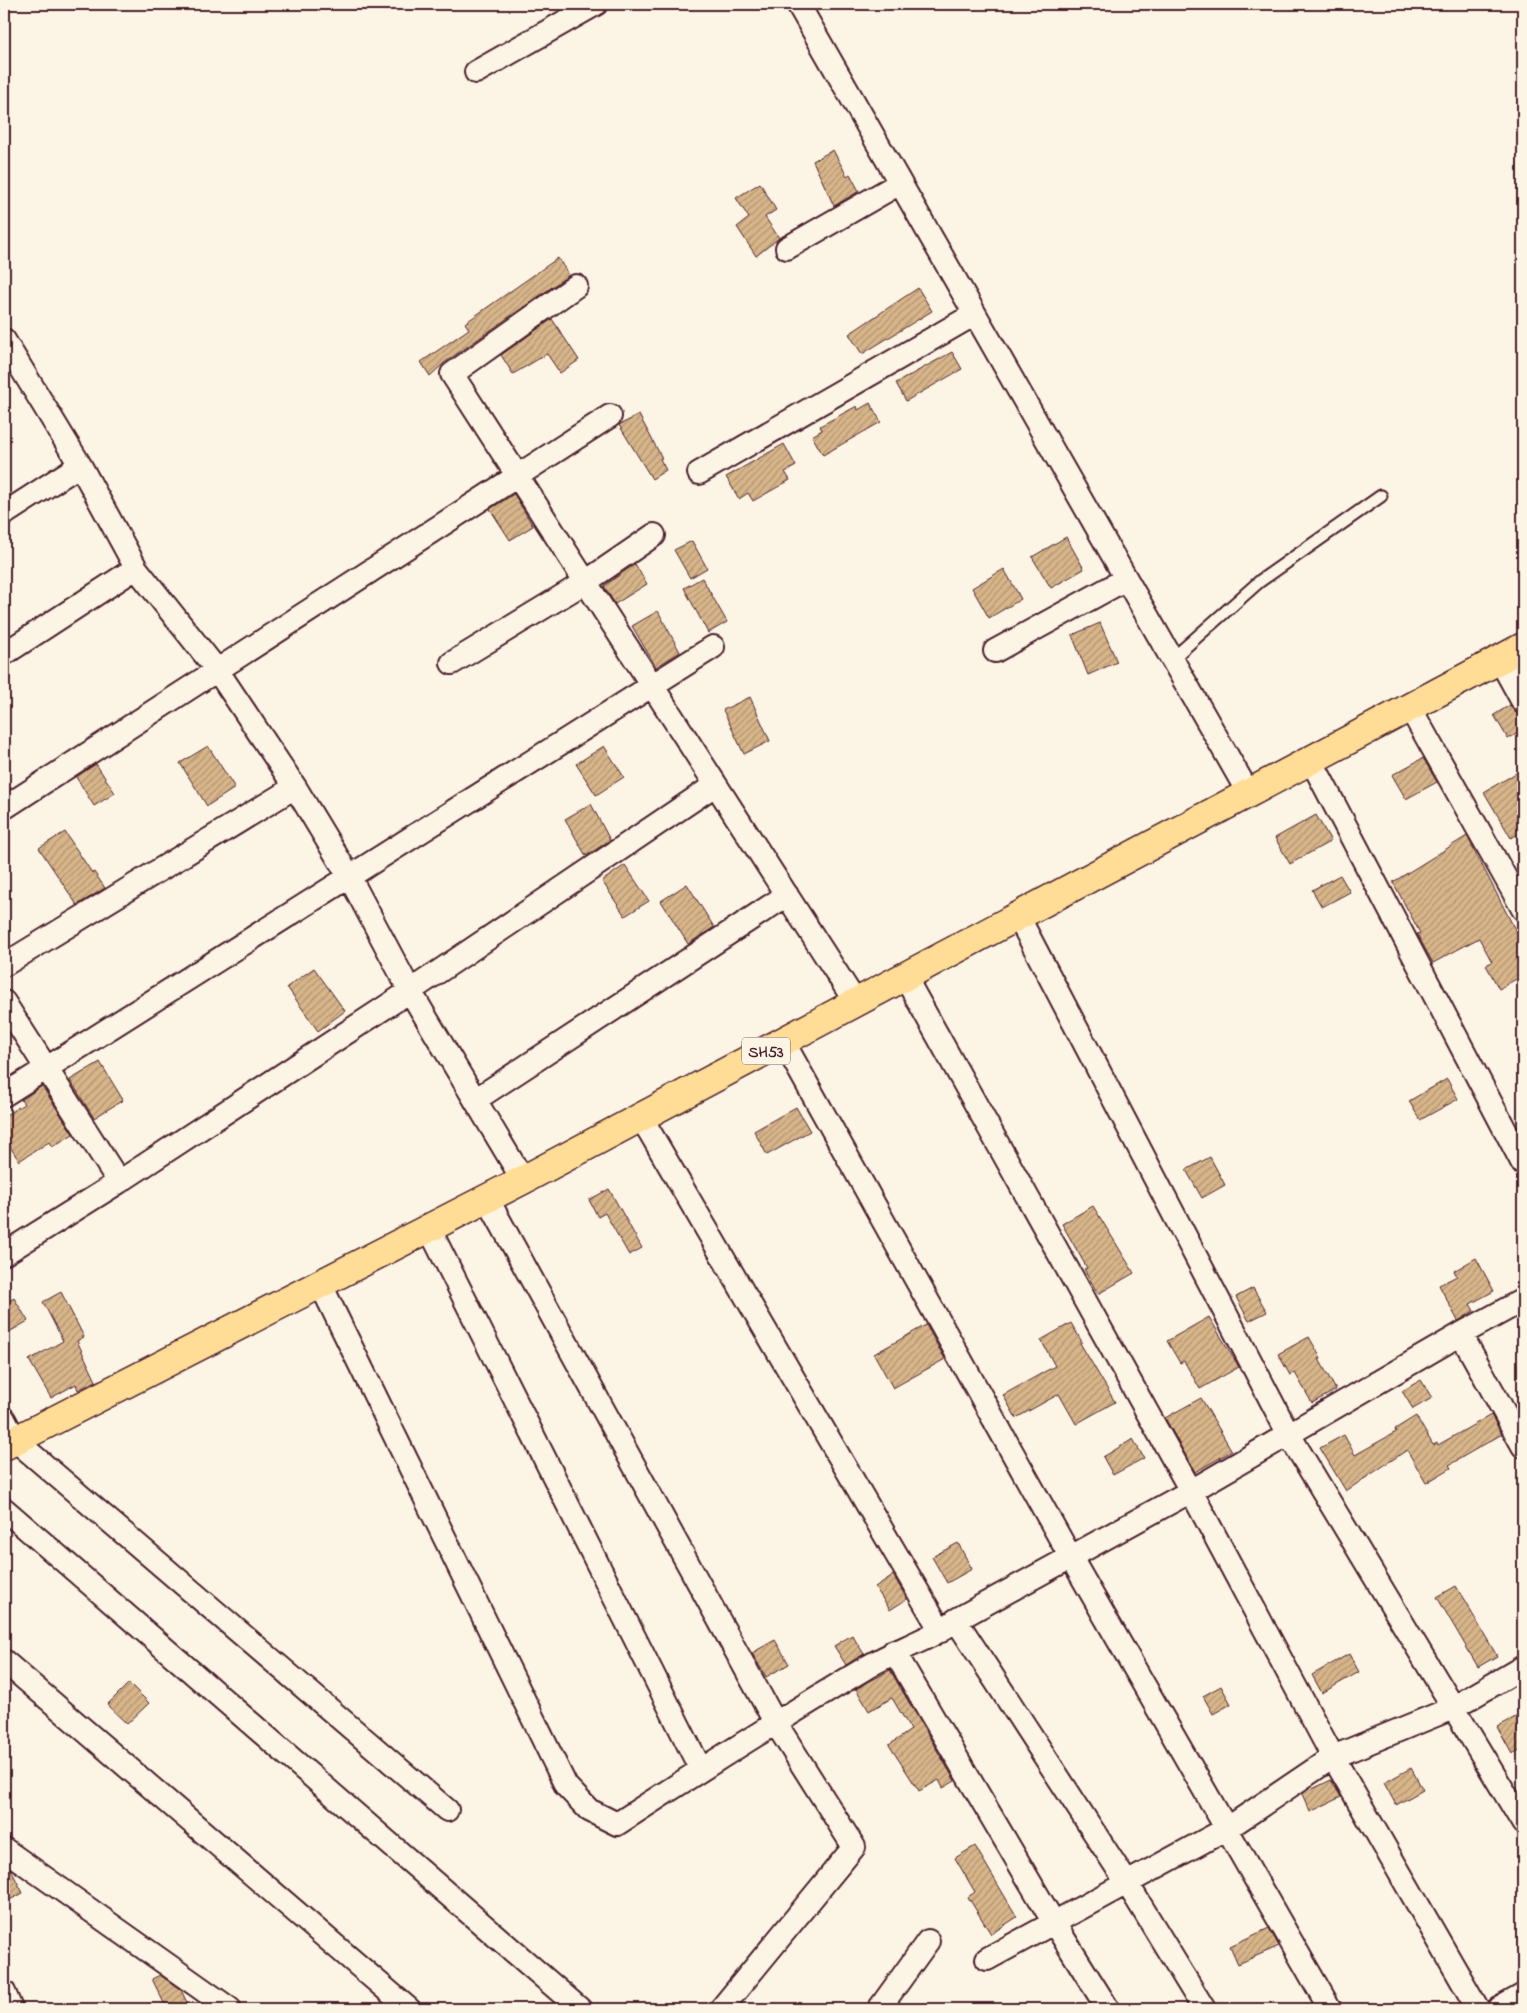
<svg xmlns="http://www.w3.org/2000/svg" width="1527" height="2013" viewBox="0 0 1527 2013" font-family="'Indie Flower',sans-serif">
<defs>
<pattern id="building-hatch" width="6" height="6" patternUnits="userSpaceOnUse" patternTransform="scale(1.25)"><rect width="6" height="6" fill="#d8b68a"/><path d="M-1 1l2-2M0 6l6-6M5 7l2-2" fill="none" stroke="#b19371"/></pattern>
</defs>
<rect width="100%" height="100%" fill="#fcf5e5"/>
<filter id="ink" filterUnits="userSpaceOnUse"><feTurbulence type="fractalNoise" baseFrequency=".02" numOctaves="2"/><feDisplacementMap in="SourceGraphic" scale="10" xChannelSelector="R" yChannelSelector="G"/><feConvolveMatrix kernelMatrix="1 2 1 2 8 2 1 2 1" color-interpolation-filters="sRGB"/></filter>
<g filter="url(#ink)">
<path fill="url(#building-hatch)" stroke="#4a1f2b" d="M 833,150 L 847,176 L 850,174 L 859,191 L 834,206 L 813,161 Z
M 760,183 L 776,210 L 765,217 L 779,238 L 756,256 L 737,227 L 749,218 L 736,198 Z
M 558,258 L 569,275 L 444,363 L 430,376 L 421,362 L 469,329 L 465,323 Z
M 918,288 L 932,311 L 862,354 L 849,334 Z
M 552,319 L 579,360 L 560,373 L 547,354 L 513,374 L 501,355 Z
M 952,352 L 962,369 L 906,401 L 896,383 Z
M 870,403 L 881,422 L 823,455 L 812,436 L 822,430 L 820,426 L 857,406 L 858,410 Z
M 639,415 L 662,458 L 660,459 L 666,470 L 652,479 L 619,425 Z
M 784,444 L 796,466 L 785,472 L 790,480 L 753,501 L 748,493 L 739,499 L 726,477 Z
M 514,494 L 533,526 L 510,540 L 490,509 Z
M 1066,537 L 1084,569 L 1051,588 L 1032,557 Z
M 692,541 L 707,568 L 690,578 L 674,550 Z
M 635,564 L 647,584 L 615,604 L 604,586 Z
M 1004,569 L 1021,599 L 989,618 L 972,588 Z
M 702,578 L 727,622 L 708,633 L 684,588 Z
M 658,611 L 680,652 L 656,667 L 632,626 Z
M 1100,623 L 1117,662 L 1088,675 L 1072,635 Z
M 750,697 L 770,741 L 744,754 L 723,710 Z
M 1510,705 L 1523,721 L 1523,730 L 1508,739 L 1494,715 Z
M 208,746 L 235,788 L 207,806 L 180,763 Z
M 604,746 L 624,777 L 596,795 L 576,764 Z
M 1423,758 L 1437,782 L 1406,799 L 1392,775 Z
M 96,764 L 115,793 L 94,806 L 76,777 Z
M 1518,772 L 1523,782 L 1523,831 L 1511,838 L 1484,792 Z
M 591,804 L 610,840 L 586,856 L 565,819 Z
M 1316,815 L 1331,841 L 1290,864 L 1275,838 Z
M 65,832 L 92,873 L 94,872 L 105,888 L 77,905 L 39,848 Z
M 1467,836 L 1523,945 L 1523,975 L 1499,989 L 1486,965 L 1492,962 L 1479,938 L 1433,963 L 1417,934 L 1420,933 L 1393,882 Z
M 625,865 L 649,901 L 625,916 L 602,881 Z
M 1340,875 L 1350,892 L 1322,907 L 1312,890 Z
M 687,884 L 714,927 L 688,944 L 661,901 Z
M 314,968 L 345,1011 L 318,1031 L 287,987 Z
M 100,1062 L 123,1100 L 94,1118 L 70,1080 Z
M 1447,1079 L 1458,1099 L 1420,1120 L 1409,1101 Z
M 42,1086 L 73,1134 L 52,1147 L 49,1142 L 19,1161 L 4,1137 L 4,1116 L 24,1104 L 21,1100 Z
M 796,1107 L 810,1131 L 767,1155 L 754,1131 Z
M 1210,1157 L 1225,1185 L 1202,1198 L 1186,1170 Z
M 609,1189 L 642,1248 L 629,1255 L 605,1213 L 598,1217 L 589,1200 Z
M 1093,1206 L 1134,1273 L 1098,1294 L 1084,1269 L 1087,1268 L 1062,1224 Z
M 1476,1258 L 1494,1291 L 1470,1304 L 1474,1311 L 1458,1321 L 1439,1285 L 1457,1276 L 1454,1271 Z
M 1253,1288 L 1267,1312 L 1249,1321 L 1236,1297 Z
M 61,1292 L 84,1337 L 77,1341 L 96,1381 L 78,1390 L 76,1384 L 51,1398 L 29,1360 L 63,1341 L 43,1302 Z
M 14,1298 L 28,1321 L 4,1335 L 4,1304 Z
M 1209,1317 L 1239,1367 L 1200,1389 L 1184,1361 L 1180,1363 L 1167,1341 Z
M 1071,1323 L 1082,1342 L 1080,1343 L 1115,1402 L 1076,1424 L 1059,1394 L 1016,1418 L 1003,1395 L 1055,1366 L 1041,1340 Z
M 926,1325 L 945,1359 L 893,1388 L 874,1354 Z
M 1309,1337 L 1321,1358 L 1319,1359 L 1336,1390 L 1312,1403 L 1295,1373 L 1290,1375 L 1278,1354 Z
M 1421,1380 L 1432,1398 L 1413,1409 L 1402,1391 Z
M 1201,1398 L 1232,1451 L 1195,1472 L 1165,1418 Z
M 1491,1415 L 1502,1434 L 1449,1465 L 1451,1468 L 1426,1483 L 1407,1450 L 1346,1491 L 1320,1448 L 1344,1435 L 1355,1455 L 1396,1432 L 1395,1429 L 1416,1416 L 1433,1445 L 1437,1443 L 1438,1445 Z
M 1133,1439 L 1144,1458 L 1113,1475 L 1103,1457 Z
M 958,1543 L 972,1569 L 947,1583 L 932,1557 Z
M 893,1575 L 907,1599 L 890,1610 L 875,1587 Z
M 1456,1586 L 1497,1656 L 1478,1667 L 1437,1597 Z
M 852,1635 L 864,1654 L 846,1665 L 834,1646 Z
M 775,1640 L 789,1664 L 766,1677 L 752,1653 Z
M 1349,1654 L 1359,1672 L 1322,1693 L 1312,1675 Z
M 890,1670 L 955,1781 L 943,1788 L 939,1780 L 919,1791 L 889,1745 L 911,1730 L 892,1698 L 869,1711 L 856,1689 Z
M 129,1683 L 149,1703 L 127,1724 L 107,1705 Z
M 1221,1686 L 1231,1704 L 1213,1714 L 1203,1696 Z
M 1523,1713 L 1523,1748 L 1512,1754 L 1497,1727 Z
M 1411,1768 L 1423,1790 L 1396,1805 L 1384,1783 Z
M 1331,1780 L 1341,1797 L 1310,1812 L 1302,1794 Z
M 975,1846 L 1017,1917 L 991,1934 L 968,1897 L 975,1892 L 955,1858 Z
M 4,1865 L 11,1870 L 23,1893 L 4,1903 Z
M 1269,1928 L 1279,1946 L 1238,1964 L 1230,1946 Z
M 160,1975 L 181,1990 L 190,2009 L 167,2009 L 152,1979 Z"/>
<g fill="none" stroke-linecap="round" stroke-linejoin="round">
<defs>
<path id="lane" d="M 1172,659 L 1260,581 L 1381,496"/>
<path id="street" d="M 798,4 L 1249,794
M 476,72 L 596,4
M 787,248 L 900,183
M 576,286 L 452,374 L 856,1003
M 4,340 L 80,465 L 136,568 L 217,670 L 295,787 L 350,878 L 410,991 L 523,1180
M 699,473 L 975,314
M 4,514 L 80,465
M 995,651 L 1126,579
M 4,654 L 136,568
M 1500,660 L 1523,702
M 452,663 L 587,581 L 654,535
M 1409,706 L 1523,909
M 1311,760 L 1523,1164
M 4,808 L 610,416
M 1018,916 L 1288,1433 L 1523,1823
M 4,965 L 295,787
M 905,977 L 1191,1491 L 1333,1757 L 1478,2009
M 4,1002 L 119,1182 L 4,1254
M 783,1041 L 1070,1556 L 1330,2009
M 4,1095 L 713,647
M 475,1100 L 787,895
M 641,1117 L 941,1631
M 119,1182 L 410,991 L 715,785
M 487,1198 L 775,1722 L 854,1847 L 721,2009
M 429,1228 L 701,1770
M 320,1283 L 566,1786 L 589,1810 L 617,1824 C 700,1770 784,1717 869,1666 C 897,1649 930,1640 956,1620 L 1191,1491 L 1461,1334 L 1523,1300
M 1461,1334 L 1523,1446
M 4,1419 L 15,1440 L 447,1810
M 4,1509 L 580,2009
M 956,1620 L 1127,1883 L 1204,2009
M 894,1651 L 1054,1923 L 1108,2009
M 4,1661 L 409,2009
M 4,1849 L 230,2009
M 987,1959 L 1228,1828 L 1333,1757 L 1453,1708 L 1523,1667
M 4,1992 L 11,2009
M 879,2009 L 928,1941
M 1498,2009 L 1523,1995"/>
<path id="primary" d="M 4,1446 L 523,1180 L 1523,647"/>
</defs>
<use href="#lane" stroke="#4a1f2b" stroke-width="15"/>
<use href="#street" stroke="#4a1f2b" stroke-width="26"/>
<use href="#primary" stroke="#4a1f2b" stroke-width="31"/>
<use href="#lane" stroke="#fcf5e5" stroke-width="11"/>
<use href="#street" stroke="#fcf5e5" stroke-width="22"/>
<use href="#primary" stroke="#ffdd96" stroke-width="28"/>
</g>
</g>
<g text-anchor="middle" stroke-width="4" stroke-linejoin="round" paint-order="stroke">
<rect fill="#fcf5e5" stroke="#7f5f63" stroke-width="1" x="742" y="1037.5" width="48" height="27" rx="4"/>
<g font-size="16" font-weight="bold" fill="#4a1f2b">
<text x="766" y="1057">SH53</text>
</g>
</g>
<rect width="1527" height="2013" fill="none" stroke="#fcf5e5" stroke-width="20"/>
<rect x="10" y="10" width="1507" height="1993" fill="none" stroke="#4a1f2b" stroke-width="2" filter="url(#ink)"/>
</svg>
